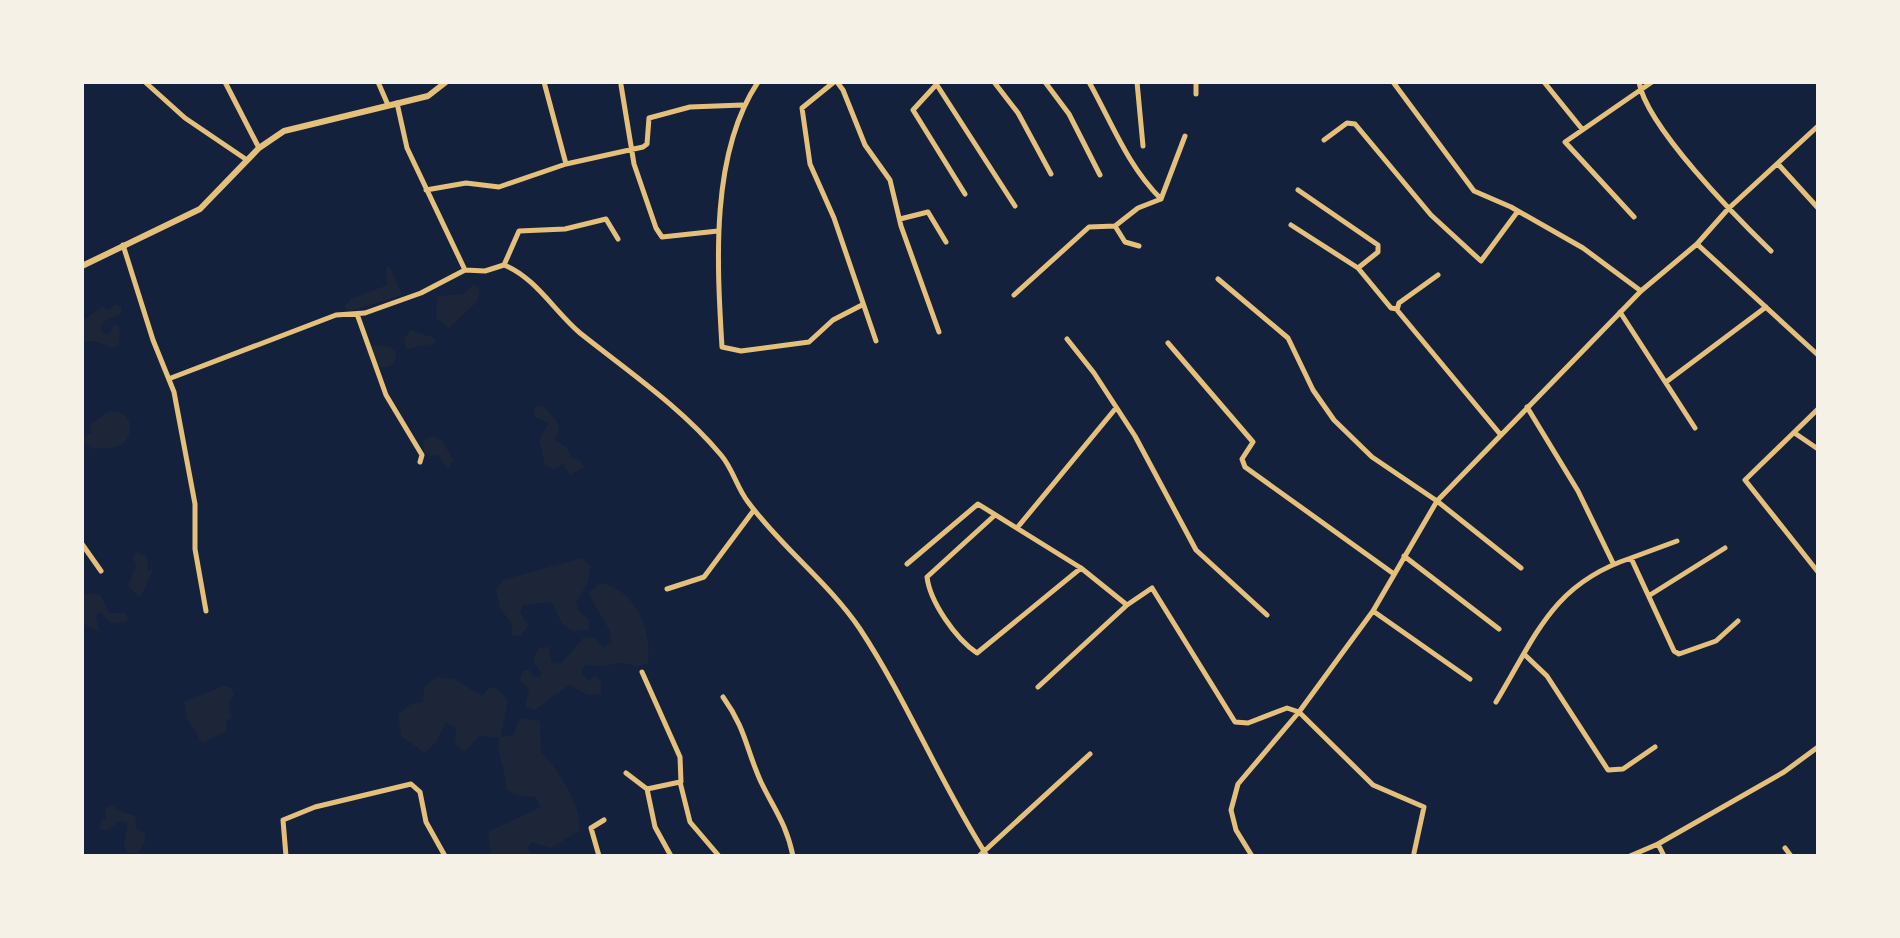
<svg xmlns="http://www.w3.org/2000/svg" width="1900" height="938" viewBox="0 0 1900 938" font-family="Rubik,sans-serif">
<rect width="100%" height="100%" fill="#14213d"/>
<path fill="#1d2539" d="M 386,266 L 390,267 L 402,295 L 350,311 L 344,307 L 351,299 L 387,285 Z
M 474,284 L 480,290 L 477,302 L 449,328 L 436,318 L 437,296 L 463,294 Z
M 114,304 L 122,307 L 121,313 L 102,323 L 101,332 L 108,335 L 115,323 L 120,329 L 119,343 L 114,348 L 94,341 L 82,342 L 82,321 L 102,307 L 110,310 Z
M 411,330 L 434,338 L 436,343 L 406,349 L 404,338 Z
M 373,345 L 390,347 L 396,352 L 395,362 L 389,367 L 380,367 L 366,353 Z
M 543,405 L 557,422 L 559,432 L 554,439 L 567,448 L 572,459 L 580,460 L 584,467 L 570,475 L 563,464 L 553,469 L 545,465 L 539,440 L 549,423 L 535,417 L 534,407 Z
M 109,411 C 115,412 124,412 127,418 C 134,427 129,442 118,446 C 111,449 101,447 92,449 L 83,442 L 83,436 L 91,433 L 90,425 Z
M 432,436 L 441,440 L 454,460 L 447,469 L 439,455 L 431,456 L 424,452 L 423,441 Z
M 138,552 L 147,557 L 148,571 L 153,570 L 140,598 L 128,586 L 136,565 L 132,557 Z
M 582,558 L 591,566 L 587,584 L 576,602 L 579,611 L 590,621 L 588,630 L 572,631 L 562,624 L 552,602 L 523,605 L 520,613 L 529,625 L 520,636 L 511,635 L 512,624 L 500,608 L 496,589 L 503,580 Z
M 601,583 C 635,590 652,629 648,663 L 638,667 C 623,661 619,663 605,666 C 599,667 592,664 585,665 L 581,674 L 590,681 L 594,675 L 601,680 L 601,694 L 588,695 L 569,685 L 535,710 L 525,706 L 529,689 L 520,681 L 523,671 L 530,670 L 534,677 L 540,677 L 541,672 L 533,661 L 538,648 L 549,647 L 552,663 L 561,664 L 583,638 L 593,637 L 603,647 L 612,643 C 610,621 595,612 589,592 Z
M 91,593 L 101,596 L 109,613 L 126,613 L 128,621 L 112,624 L 100,612 L 95,615 L 100,632 L 82,623 L 82,595 Z
M 437,677 L 454,679 L 482,696 L 489,687 L 499,690 L 508,701 L 501,737 L 513,735 L 520,718 L 540,721 L 541,753 C 556,764 585,812 579,831 L 551,848 L 531,842 L 527,848 L 534,856 L 491,856 L 488,832 L 541,807 L 536,797 L 515,795 L 506,789 C 507,770 495,754 500,737 L 479,736 L 465,752 L 455,745 L 456,728 L 446,722 L 437,741 L 425,753 L 401,736 L 398,714 L 411,704 L 423,702 L 424,687 Z
M 224,686 L 231,688 L 234,694 L 228,703 L 231,717 L 226,722 L 227,731 L 202,743 L 188,720 L 184,702 Z
M 111,804 L 119,811 L 135,816 L 137,829 L 145,833 L 145,842 L 138,853 L 127,853 L 124,846 L 128,823 L 120,821 L 106,831 L 99,828 L 101,821 L 107,818 L 105,809 Z"/>
<g fill="none" stroke-linecap="round" stroke-linejoin="round">
<path stroke="#e5c07b" stroke-width="5" d="M 145,82 L 185,118 L 247,160
M 225,82 L 259,148
M 378,82 L 388,105
M 758,82 C 710,154 717,264 722,347 L 741,351 L 809,342 L 833,320 L 862,305
M 834,82 L 802,108 L 810,164 L 834,218 L 876,341
M 837,82 L 843,90 L 865,145 L 890,180 L 901,226 L 939,332
M 935,82 L 1015,206
M 994,82 L 1018,113 L 1051,174
M 1045,82 L 1069,114 L 1100,175
M 1089,82 C 1112,123 1127,165 1161,199
M 1137,82 L 1143,146
M 1393,82 L 1474,191 L 1511,207 L 1583,248 L 1641,291
M 1544,82 L 1582,129
M 1639,82 C 1646,126 1737,218 1771,251
M 621,85 L 634,164 L 656,228 L 662,237 L 718,231
M 935,86 L 913,110 L 965,194
M 1196,94 L 1196,82
M 397,103 L 407,148 L 465,270 L 485,271 L 504,265 C 535,277 555,312 580,333 C 629,372 681,407 721,455 C 733,469 737,488 748,502 C 782,548 828,582 860,629 C 908,702 940,783 987,856
M 1324,140 L 1347,123 L 1355,124 L 1431,215 L 1481,261 L 1518,211
M 566,164 L 643,147 L 647,144 L 649,118 L 690,107 L 742,105
M 1778,164 L 1818,208
M 426,190 L 466,183 L 499,187 L 566,164 L 544,82
M 1298,190 L 1378,245 L 1378,252 L 1358,268
M 1634,217 L 1565,142 L 1652,82
M 900,219 L 928,212 L 946,242
M 1291,225 L 1358,268 L 1391,308 L 1397,309
M 1115,226 L 1125,242 L 1139,246
M 1697,244 L 1818,355
M 123,245 L 153,340 L 174,392 L 195,504 L 195,549 L 206,611
M 504,265 L 519,231 L 565,229 L 606,219 L 618,239
M 1438,275 L 1399,303 L 1397,310 L 1500,434
M 1218,279 L 1288,338 L 1313,390 L 1334,420 L 1372,457 L 1437,501 L 1521,568
M 1014,295 L 1089,227 L 1115,226 L 1138,208 L 1161,199 L 1185,136
M 1620,312 L 1695,428
M 357,314 L 386,395 L 422,455 L 420,462
M 1067,339 L 1094,373 L 1135,436 L 1196,550 L 1267,615
M 1168,343 L 1253,442 L 1242,459 L 1245,467 L 1394,574
M 171,378 L 336,315 L 365,313 L 421,293 L 465,270
M 1666,382 L 1766,307
M 1527,407 L 1578,491 L 1613,563
M 1818,409 L 1745,480 L 1818,572
M 1796,434 L 1818,449
M 995,515 L 927,577 C 930,602 956,639 977,653 L 1081,568
M 1017,528 L 1116,408
M 82,544 L 101,571
M 1404,556 L 1499,629
M 1631,558 L 1677,541
M 907,564 L 978,504 L 1081,568 L 1127,605
M 667,589 L 704,577 L 754,510
M 1650,595 L 1725,548
M 1373,611 L 1470,679
M 1525,655 L 1547,676 L 1608,770 L 1623,769 L 1655,747
M 642,672 L 680,757 L 681,782
M 1038,687 L 1127,605 L 1152,588 L 1235,722 L 1248,723 L 1287,708 L 1299,712 L 1373,785 L 1424,807 L 1414,853
M 723,697 C 746,729 746,749 761,782 C 775,811 786,823 793,856
M 1496,702 C 1536,636 1552,584 1631,558 L 1674,651 L 1679,654 L 1716,641 L 1738,621
M 626,773 L 647,789 L 680,782 L 690,822 L 719,856
M 647,789 L 655,827 L 671,856
M 1785,848 L 1791,856
M 286,856 L 283,820 L 315,807 L 411,784 L 420,792 L 426,822 L 445,856
M 599,856 L 591,828 L 604,820
M 979,856 L 1090,754
M 1252,856 L 1236,830 L 1231,810 L 1238,784 L 1299,712 L 1373,611 L 1437,501 L 1641,291 L 1697,244 L 1728,209 L 1818,126
M 1630,856 L 1658,844
M 1664,856 L 1658,844 L 1784,772 L 1818,747"/>
<path stroke="#e5c07b" stroke-width="6" d="M 82,266 L 200,209 L 259,148 L 284,131 L 428,96 L 446,82"/>
</g>
<rect width="1900" height="938" fill="none" stroke="#f6f1e7" stroke-width="168"/>
</svg>
